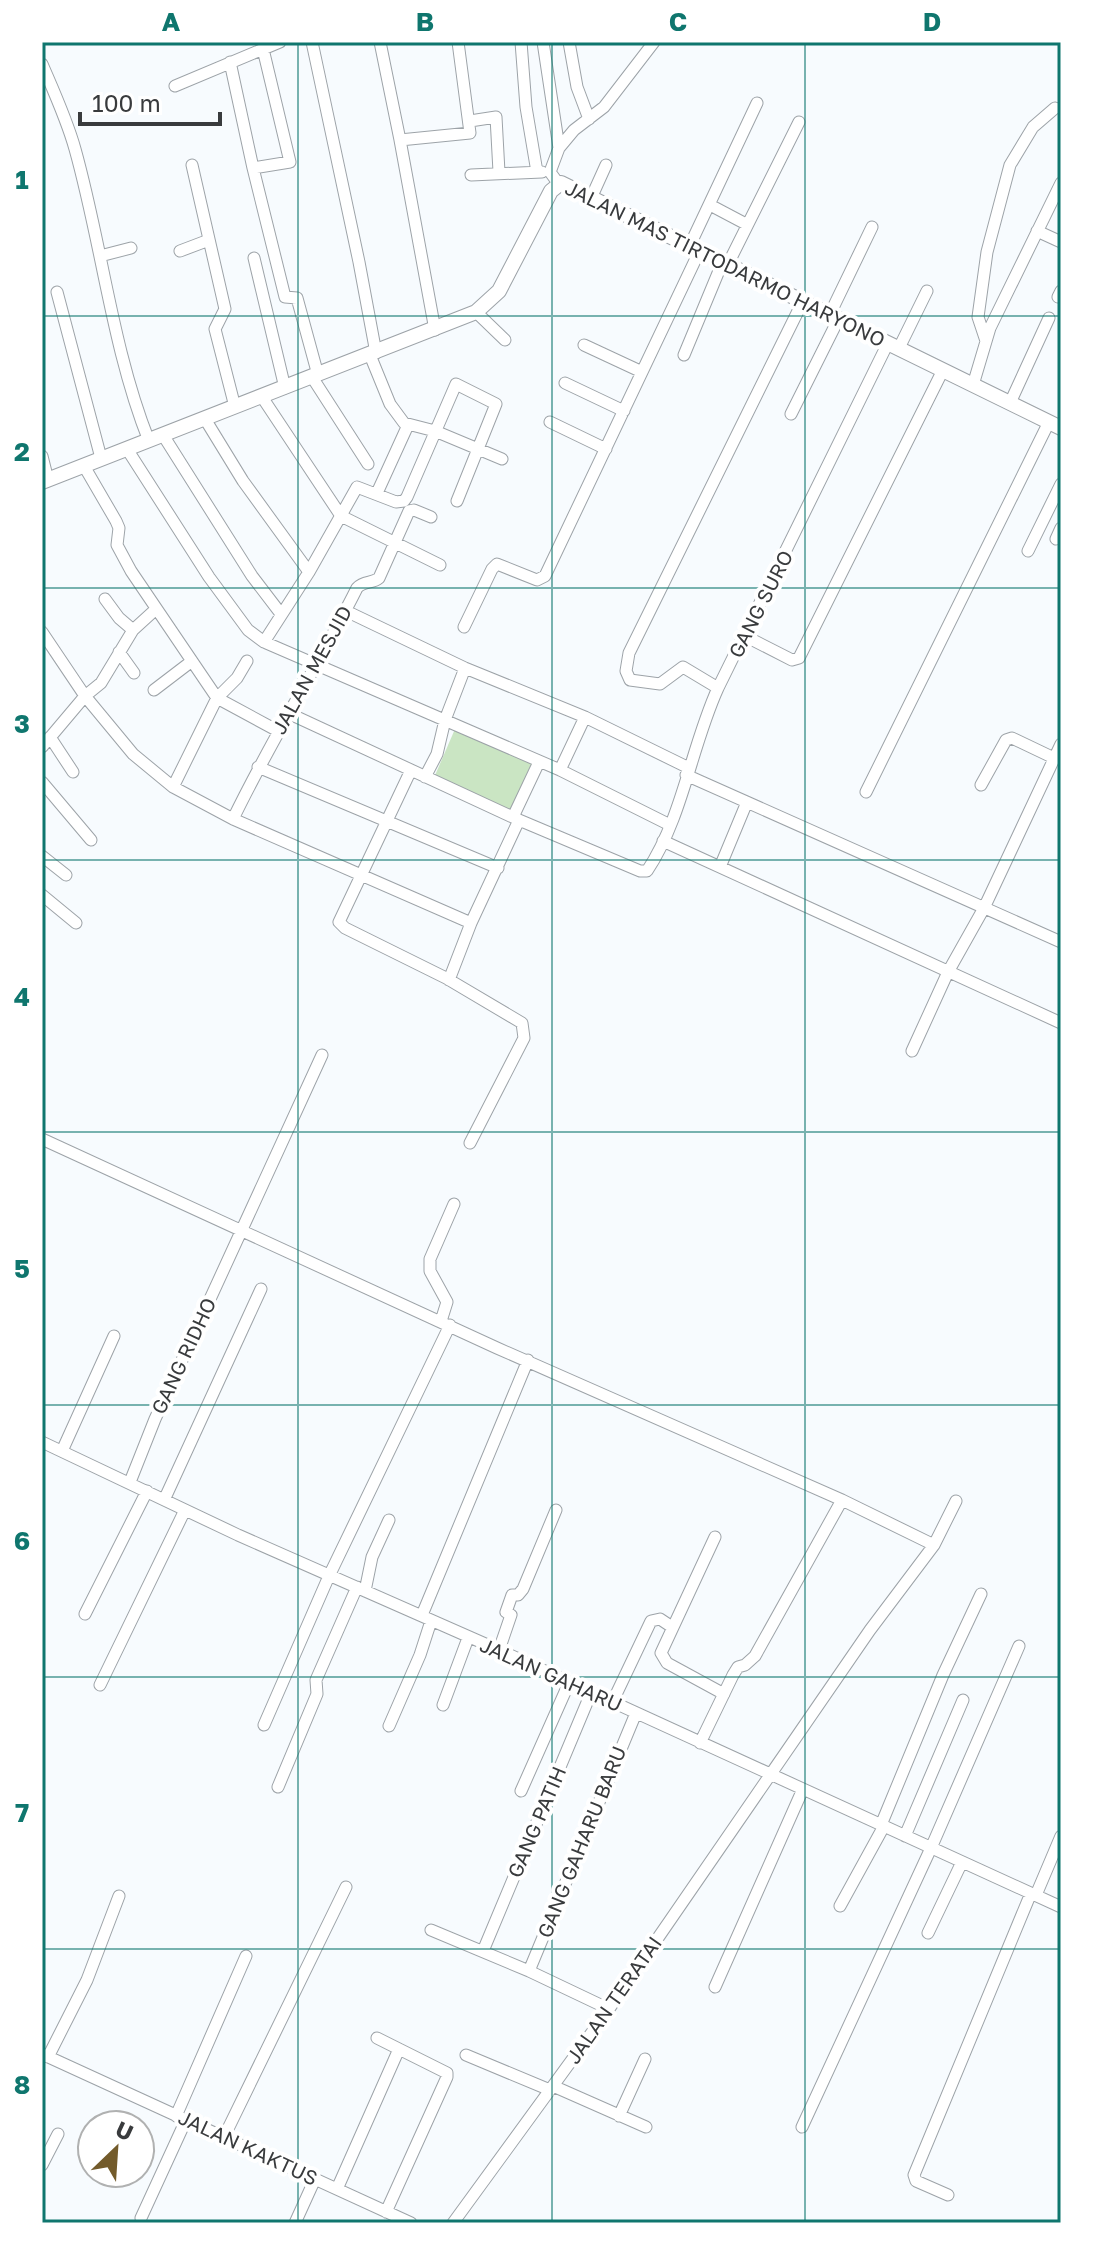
<svg xmlns="http://www.w3.org/2000/svg" width="1103" height="2265" viewBox="0 0 1103 2265" font-family="'Golos Text',sans-serif">
<rect width="100%" height="100%" fill="#f7fbfe"/>
<path fill="#cae5c3" d="M 455,729 L 534,764 L 511,814 L 433,780 Z"/>
<g fill="none" stroke-linecap="round" stroke-linejoin="round">
<defs>
<path id="minor" d="M 312,42 L 359,262 L 376,353
M 380,42 L 400,140
M 521,42 L 526,107 L 537,172
M 543,42 L 559,148
M 569,42 L 577,87 L 589,119
M 263,49 L 290,162 L 253,168 L 285,297 L 297,298 L 318,375
M 230,62 L 253,168
M 42,64 C 54,92 67,120 75,149 C 102,245 112,348 149,441
M 175,86 L 280,42
M 470,121 L 496,117 L 499,172
M 192,165 L 225,309 L 215,329 L 235,407
M 471,175 L 542,172
M 558,183 L 550,172 L 559,148 L 574,130 L 604,107 L 654,42
M 592,196 L 606,165
M 710,205 L 746,224
M 1037,231 L 1061,242
M 690,245 L 757,103
M 180,251 L 209,240
M 100,256 L 131,248
M 254,258 L 285,388
M 728,264 L 799,122
M 57,292 L 101,458
M 1058,297 L 1061,291
M 476,312 L 505,340
M 830,314 L 872,227
M 435,330 L 400,140 L 470,133 L 458,42
M 986,341 L 978,317 L 987,252 L 1010,165 L 1033,127 L 1055,108
M 584,345 L 642,372
M 899,348 L 927,291
M 370,355 L 390,404 L 404,423 L 435,431 L 502,459
M 684,355 L 723,261
M 312,377 L 368,464
M 565,383 L 624,411
M 973,385 L 990,328 L 1061,183
M 262,397 L 341,516 L 440,565
M 1010,403 L 1049,318
M 791,414 L 839,318
M 205,419 L 243,481 L 309,572
M 550,422 L 606,449
M 163,435 L 252,576 L 281,614
M 127,449 L 209,577 L 248,630 L 264,642
M 42,456 L 48,480
M 84,466 L 116,521 L 119,528 L 117,545 L 131,571 L 217,698 L 278,731
M 377,493 L 408,425
M 457,501 L 496,404 L 456,384 L 407,497 L 404,501 L 396,502 L 357,487 L 309,572 L 264,642 L 560,770 L 670,825
M 1056,539 L 1061,528
M 1028,551 L 1061,484
M 105,599 L 119,618 L 133,630
M 346,611 L 465,668 L 585,717 L 689,768
M 464,627 L 492,569 L 497,564 L 537,580 L 545,576 L 700,250
M 42,632 L 85,696 L 133,754 L 173,787 L 233,819 L 471,923
M 745,636 L 792,660 L 799,658 L 943,370
M 119,652 L 134,673
M 718,688 L 683,667 L 660,684 L 630,680 L 626,671 L 629,653 L 803,301
M 154,690 L 192,661
M 288,713 L 519,820 L 640,871 L 647,871 C 683,817 691,747 718,688 L 888,343
M 50,737 L 73,772
M 42,747 L 85,696 L 101,683 L 133,630 L 156,609
M 258,767 L 498,868
M 411,770 L 339,922 L 345,928 L 446,978 L 522,1023 L 524,1038 L 470,1143
M 560,770 L 585,717
M 686,775 L 1061,942
M 425,777 L 437,754 L 445,720 L 465,668
M 42,782 L 91,840
M 981,785 L 1006,740 L 1012,738 L 1054,758
M 173,787 L 217,698 L 237,678 L 247,661
M 866,792 L 1049,422
M 513,817 L 539,762
M 233,819 C 271,740 318,666 357,588 C 364,580 372,584 379,578 L 409,511 L 414,510 L 431,517
M 663,841 L 1061,1023
M 42,856 L 66,875
M 720,867 L 747,802
M 42,895 L 76,923
M 449,980 L 471,923 L 519,820
M 912,1051 L 948,972 L 984,908 L 1061,744
M 42,1139 L 497,1348 L 842,1500 L 934,1545
M 441,1321 L 447,1302 L 430,1271 L 430,1259 L 454,1204
M 42,1442 L 238,1535 L 499,1650 L 1061,1907
M 62,1451 L 114,1336
M 130,1482 L 155,1419 L 322,1055
M 165,1498 L 261,1289
M 715,1537 L 661,1653 L 667,1663 L 724,1694
M 365,1591 L 372,1557 L 389,1520
M 85,1614 L 147,1491
M 422,1615 L 528,1360
M 499,1650 L 511,1615 L 506,1612 L 512,1595 L 518,1595 L 523,1589 L 556,1510
M 100,1685 L 185,1510
M 612,1703 L 651,1621 L 660,1619 L 672,1627
M 443,1705 L 468,1638
M 264,1725 L 329,1576 L 450,1325
M 389,1726 L 420,1655 L 431,1621
M 700,1743 L 733,1675 L 738,1667 L 745,1665 L 755,1656 L 842,1500
M 278,1787 L 317,1694 L 316,1680 L 357,1587
M 521,1791 L 569,1683
M 881,1825 L 943,1675 L 981,1594
M 905,1836 L 963,1700
M 1036,1895 L 1061,1836
M 840,1906 L 884,1826
M 431,1930 L 529,1971 L 609,2009
M 928,1933 L 962,1862
M 483,1951 L 591,1693
M 529,1971 L 636,1713
M 715,1987 L 803,1789
M 377,2038 L 447,2073 L 447,2077 L 386,2212
M 42,2054 L 411,2223
M 466,2055 L 550,2090
M 48,2057 L 87,1980 L 119,1896
M 553,2086 L 646,2127
M 176,2116 L 246,1956
M 619,2116 L 645,2059
M 802,2127 L 931,1848 L 1019,1646
M 224,2137 L 346,1887
M 42,2165 L 58,2134
M 337,2189 L 399,2049
M 948,2195 L 916,2181 L 914,2175 L 1031,1893
M 141,2218 L 186,2120
M 295,2223 L 315,2179
M 453,2223 L 609,2009 L 870,1630 L 934,1545 L 956,1501"/>
<path id="tertiary" d="M 42,482 L 476,312 L 499,291 L 551,191 L 561,183 L 1061,428"/>
</defs>
<use href="#minor" stroke="#9da3a8" stroke-width="13"/>
<use href="#tertiary" stroke="#9da3a8" stroke-width="16"/>
<use href="#minor" stroke="#fff" stroke-width="11"/>
<use href="#tertiary" stroke="#fff" stroke-width="14"/>
</g>
<path fill="none" stroke="#0f766e" stroke-width="2" stroke-opacity="0.55" d="M 298,42 L 298,2223M 552,42 L 552,2223M 805,42 L 805,2223M 42,316 L 1061,316M 42,588 L 1061,588M 42,860 L 1061,860M 42,1132 L 1061,1132M 42,1405 L 1061,1405M 42,1677 L 1061,1677M 42,1949 L 1061,1949"/>
<g text-anchor="middle" stroke-width="8" stroke-linejoin="round" paint-order="stroke">
<g font-size="20" fill="#393b3d" stroke="#fff">
<text transform="translate(725 264) rotate(26)" y="7">JALAN MAS TIRTODARMO HARYONO</text>
<text transform="translate(761 604) rotate(-63)" y="7">GANG SURO</text>
<text transform="translate(312 670) rotate(-61)" y="7">JALAN MESJID</text>
<text transform="translate(184 1356) rotate(-65)" y="7">GANG RIDHO</text>
<text transform="translate(551 1675) rotate(24)" y="7">JALAN GAHARU</text>
<text transform="translate(537 1822) rotate(-67)" y="7">GANG PATIH</text>
<text transform="translate(582 1842) rotate(-68)" y="7">GANG GAHARU BARU</text>
<text transform="translate(614 2000) rotate(-55)" y="7">JALAN TERATAI</text>
<text transform="translate(248 2148) rotate(25)" y="7">JALAN KAKTUS</text>
</g>
</g>
<rect width="1103" height="2265" fill="none" stroke="#ffffff" stroke-width="88"/>
<g transform="translate(116 2149) rotate(25)"><circle r="38" fill="#ffffff" stroke="#b0b1b1" stroke-width="2"/>
<path d="M0-6L14 30L0 20L-14 30Z" fill="#735b2b"/>
<text y="-12" font-size="22" font-weight="bold" text-anchor="middle" fill="#393b3d">U</text>
</g>
<path d="M80 112v12h140v-12" fill="none" stroke="#393b3d" stroke-width="4"/>
<text x="92" y="112" font-size="24" fill="#393b3d" stroke="#ffffff" stroke-width="6" paint-order="stroke">100 m</text>
<rect x="44" y="44" width="1015" height="2177" fill="none" stroke="#0f766e" stroke-width="3"/>
<g font-size="26" text-anchor="middle" font-weight="bold" fill="#0f766e">
<text x="171" y="31">A</text>
<text x="425" y="31">B</text>
<text x="678" y="31">C</text>
<text x="932" y="31">D</text>
<text x="22" y="189">1</text>
<text x="22" y="461">2</text>
<text x="22" y="733">3</text>
<text x="22" y="1006">4</text>
<text x="22" y="1278">5</text>
<text x="22" y="1550">6</text>
<text x="22" y="1822">7</text>
<text x="22" y="2094">8</text>
</g>
</svg>
